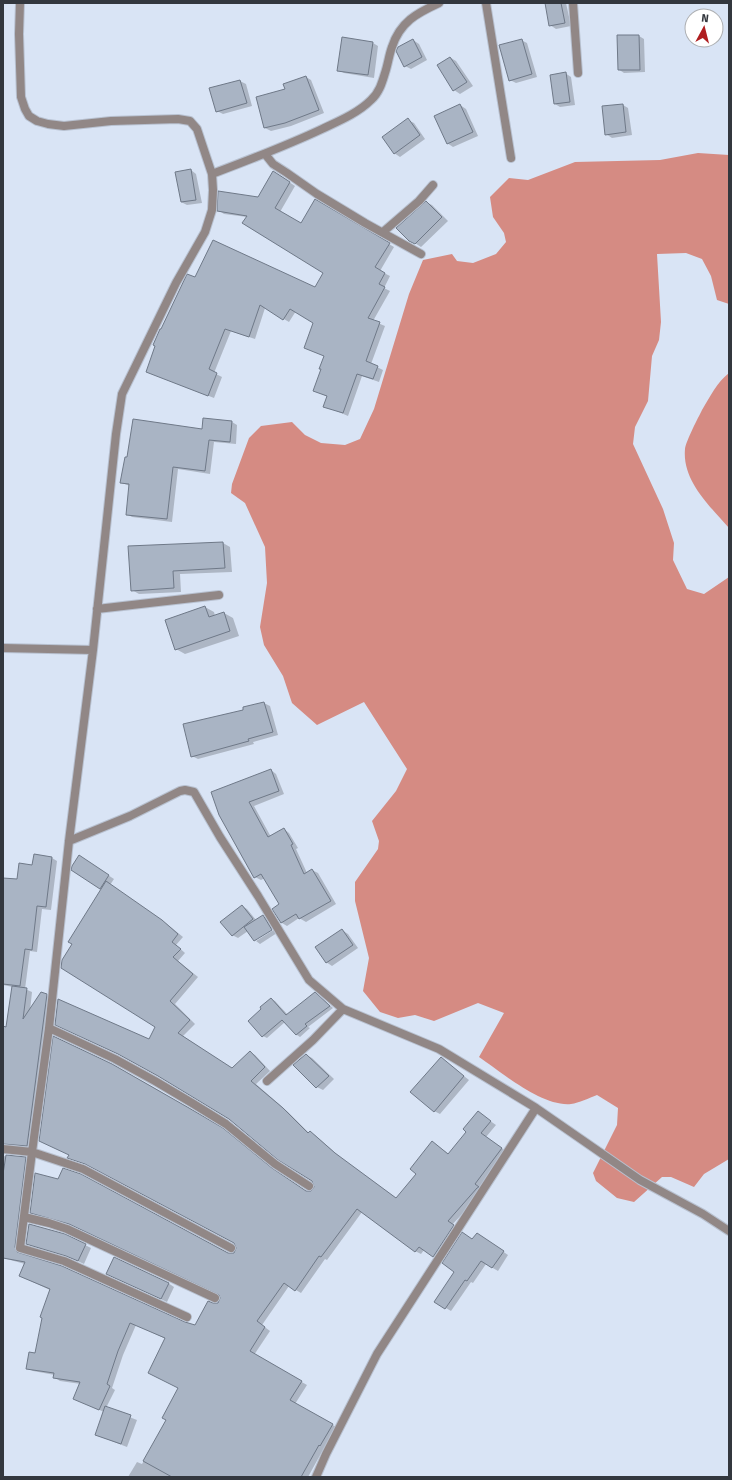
<svg xmlns="http://www.w3.org/2000/svg" width="732" height="1480" viewBox="0 0 732 1480" font-family="'Fira Sans',sans-serif">
<rect width="100%" height="100%" fill="#d9e4f5"/>
<path fill="#d58b83" d="M 698,153 L 729,155 L 729,304 L 717,300 L 711,276 L 702,259 L 686,253 L 657,254 L 661,322 L 659,340 L 652,356 L 648,401 L 635,427 L 633,444 L 663,509 L 674,543 L 673,560 L 687,589 L 704,594 L 729,577 L 729,1159 L 704,1174 L 694,1187 L 671,1177 L 662,1177 L 634,1202 L 617,1198 L 596,1181 L 593,1173 L 617,1125 L 618,1108 L 597,1095 C 589,1098 579,1103 571,1104 C 542,1107 501,1072 479,1057 L 504,1013 L 478,1003 L 434,1021 L 415,1015 L 398,1018 L 380,1012 L 363,991 L 369,958 L 355,901 L 355,882 L 378,849 L 379,841 L 372,821 L 396,791 L 407,769 L 364,702 L 317,725 L 292,703 L 283,676 L 264,645 L 260,627 L 267,583 L 265,547 L 245,503 L 231,493 L 232,484 L 249,438 L 261,426 L 292,422 L 305,435 L 321,443 L 345,445 L 360,439 L 374,409 L 409,294 L 423,260 L 452,254 L 457,261 L 473,263 L 496,254 L 506,242 L 504,233 L 493,217 L 490,197 L 509,178 L 528,180 L 575,162 L 660,160 Z
M 729,373 L 729,528 C 710,506 682,481 685,449 C 686,441 698,418 702,410 C 710,397 717,382 729,373 Z"/>
<path fill="#0003" d="M 546,3 L 566,3 L 571,26 L 556,29 L 550,25 Z
M 639,36 L 644,39 L 645,72 L 624,73 L 618,69 Z
M 413,40 L 419,44 L 427,60 L 411,69 L 405,66 Z
M 521,40 L 527,43 L 537,77 L 516,83 L 510,80 Z
M 373,43 L 378,46 L 374,78 L 344,73 L 338,70 Z
M 451,58 L 456,61 L 473,86 L 460,94 L 454,90 L 438,66 Z
M 565,73 L 571,77 L 575,105 L 560,107 L 555,104 Z
M 306,77 L 311,80 L 324,113 L 291,126 L 271,131 L 265,128 L 286,90 Z
M 240,81 L 246,84 L 252,106 L 223,114 L 217,111 Z
M 460,105 L 466,109 L 478,136 L 453,147 L 447,143 Z
M 623,105 L 628,108 L 632,135 L 612,138 L 606,134 Z
M 408,120 L 414,123 L 425,139 L 400,157 L 394,153 Z
M 191,170 L 196,174 L 202,203 L 187,205 L 181,202 Z
M 279,175 L 295,186 L 280,212 L 301,225 L 315,201 L 394,247 L 380,271 L 390,276 L 384,288 L 390,291 L 373,321 L 385,326 L 371,364 L 383,370 L 379,382 L 362,376 L 348,416 L 325,406 L 328,397 L 315,391 L 325,356 L 305,348 L 314,322 L 296,311 L 289,322 L 265,308 L 255,339 L 231,331 L 214,373 L 222,377 L 214,398 L 153,374 L 196,279 L 316,288 L 324,272 L 247,217 L 224,214 L 218,210 L 258,199 Z
M 426,202 L 432,205 L 448,221 L 421,247 L 410,240 Z
M 232,422 L 237,425 L 236,444 L 214,442 L 210,474 L 178,469 L 172,522 L 132,517 L 127,514 L 130,486 L 122,483 Z
M 223,543 L 230,547 L 232,572 L 180,574 L 181,592 L 139,594 L 132,590 Z
M 205,607 L 214,612 L 215,616 L 224,613 L 233,618 L 239,636 L 185,654 L 176,649 Z
M 264,703 L 270,706 L 278,735 L 253,742 L 254,744 L 198,759 L 192,756 L 245,710 L 244,708 Z
M 271,770 L 276,774 L 284,794 L 254,806 L 271,837 L 284,829 L 289,833 L 298,848 L 296,849 L 307,873 L 312,870 L 318,873 L 336,904 L 306,922 L 299,918 L 287,926 L 282,923 L 273,909 L 280,904 L 265,878 L 261,880 L 255,877 L 220,815 Z
M 52,858 L 57,861 L 51,910 L 42,909 L 37,952 L 30,951 L 25,989 L 32,992 L 30,1011 L 47,995 L 52,998 L 33,1148 L 3,1151 L 3,1027 L 7,1028 L 13,987 L 3,985 L 3,879 L 18,880 L 33,867 Z
M 85,860 L 114,879 L 110,885 L 167,924 L 183,937 L 176,945 L 185,953 L 178,961 L 198,977 L 175,1004 L 195,1024 L 183,1036 L 232,1069 L 250,1052 L 255,1055 L 270,1071 L 256,1084 L 288,1112 L 309,1133 L 315,1135 L 341,1158 L 397,1199 L 418,1174 L 432,1142 L 449,1154 L 483,1116 L 496,1125 L 486,1137 L 507,1152 L 483,1191 L 452,1225 L 458,1229 L 439,1259 L 424,1250 L 421,1254 L 415,1251 L 362,1212 L 327,1260 L 325,1259 L 301,1293 L 289,1286 L 262,1325 L 270,1331 L 254,1355 L 307,1385 L 295,1404 L 338,1428 L 326,1449 L 324,1448 L 308,1477 L 128,1477 L 137,1462 L 142,1464 L 167,1420 L 179,1388 L 166,1339 L 136,1325 L 123,1355 L 112,1388 L 115,1390 L 106,1408 L 137,1420 L 127,1447 L 96,1435 L 104,1412 L 80,1401 L 81,1384 L 60,1381 L 54,1377 L 55,1375 L 33,1371 L 27,1368 L 36,1355 L 50,1290 L 20,1276 L 25,1264 L 3,1258 L 3,1153 L 3,1156 L 26,1158 L 31,1161 L 20,1254 L 184,1323 L 195,1326 L 215,1305 L 221,1301 L 221,1297 L 219,1293 L 76,1227 L 37,1215 L 31,1212 L 228,1254 L 234,1254 L 238,1248 L 235,1243 L 92,1167 L 68,1157 L 112,1065 L 158,1090 L 228,1133 L 277,1173 L 306,1192 L 311,1192 L 315,1189 L 315,1184 L 150,1040 L 157,1026 L 73,944 L 102,889 L 72,870 Z
M 242,906 L 247,909 L 256,920 L 263,916 L 269,919 L 274,927 L 256,939 L 256,941 L 248,931 L 238,938 L 232,935 Z
M 275,929 L 277,933 L 260,944 L 256,941 Z
M 342,930 L 348,934 L 358,948 L 332,966 L 326,962 Z
M 319,996 L 333,1008 L 308,1027 L 310,1028 L 300,1037 L 297,1035 L 285,1022 L 267,1038 L 263,1036 L 263,1009 L 271,999 L 275,1001 L 288,1015 Z
M 306,1055 L 312,1058 L 334,1079 L 323,1090 L 317,1087 L 294,1065 Z
M 441,1058 L 469,1080 L 440,1114 L 434,1111 Z
M 482,1237 L 508,1255 L 498,1271 L 486,1264 L 473,1283 L 471,1282 L 451,1311 L 436,1302 L 455,1271 Z
M 27,1244 L 85,1245 L 91,1248 L 84,1264 L 73,1259 L 33,1247 Z
M 113,1277 L 168,1283 L 174,1287 L 167,1302 Z"/>
<path fill="#a9b4c4" stroke="#6f7988" d="M 545,3 L 561,3 L 565,23 L 549,26 Z
M 617,35 L 639,35 L 640,70 L 618,70 Z
M 342,37 L 373,42 L 368,75 L 337,71 Z
M 413,39 L 422,57 L 404,67 L 396,51 L 398,47 Z
M 522,39 L 532,74 L 509,81 L 499,45 Z
M 450,57 L 467,82 L 453,91 L 437,65 Z
M 566,72 L 570,102 L 554,104 L 550,75 Z
M 306,76 L 319,110 L 285,123 L 264,128 L 256,97 L 285,89 L 283,84 Z
M 240,80 L 247,103 L 216,112 L 209,88 Z
M 460,104 L 473,132 L 447,144 L 434,116 Z
M 623,104 L 626,132 L 605,135 L 602,106 Z
M 408,118 L 420,135 L 394,154 L 382,137 Z
M 191,169 L 196,200 L 181,202 L 175,172 Z
M 273,171 L 290,182 L 275,208 L 301,223 L 315,199 L 390,243 L 375,267 L 385,273 L 379,284 L 385,287 L 368,318 L 380,322 L 366,361 L 378,366 L 373,379 L 357,374 L 343,413 L 323,407 L 327,396 L 313,391 L 321,369 L 319,369 L 324,356 L 304,348 L 313,323 L 290,309 L 283,320 L 260,305 L 249,337 L 225,329 L 209,369 L 217,373 L 208,396 L 146,372 L 155,346 L 153,345 L 160,329 L 161,329 L 187,274 L 195,277 L 213,240 L 315,287 L 323,273 L 242,223 L 247,216 L 217,211 L 218,191 L 258,197 Z
M 426,201 L 442,217 L 415,244 L 409,241 L 396,228 Z
M 203,418 L 232,421 L 230,442 L 209,440 L 205,471 L 173,467 L 167,519 L 126,515 L 129,484 L 120,483 L 125,457 L 127,457 L 133,419 L 202,429 Z
M 223,542 L 225,568 L 173,571 L 174,588 L 131,591 L 128,546 Z
M 205,606 L 209,617 L 224,612 L 230,631 L 175,650 L 165,620 Z
M 264,702 L 273,732 L 248,739 L 249,741 L 191,757 L 183,724 L 243,710 L 243,707 Z
M 271,769 L 279,791 L 249,802 L 268,837 L 284,828 L 293,844 L 291,845 L 304,874 L 312,869 L 331,901 L 299,919 L 296,914 L 281,923 L 272,909 L 279,904 L 261,874 L 254,878 L 219,815 L 211,792 Z
M 34,854 L 52,857 L 46,907 L 37,906 L 32,950 L 25,949 L 20,986 L 3,984 L 3,878 L 17,879 L 19,863 L 32,865 Z
M 79,855 L 109,875 L 100,889 L 71,870 L 72,866 Z
M 106,881 L 162,920 L 178,934 L 172,942 L 181,949 L 173,957 L 193,974 L 170,1001 L 190,1020 L 178,1033 L 232,1068 L 250,1051 L 265,1067 L 251,1081 L 283,1108 L 308,1133 L 310,1131 L 335,1153 L 396,1198 L 416,1174 L 410,1169 L 432,1141 L 448,1154 L 466,1132 L 463,1129 L 478,1111 L 491,1121 L 481,1133 L 502,1148 L 475,1184 L 479,1187 L 477,1188 L 448,1221 L 454,1225 L 433,1257 L 419,1247 L 415,1252 L 357,1209 L 321,1257 L 319,1256 L 295,1291 L 284,1283 L 257,1321 L 265,1327 L 250,1351 L 302,1381 L 290,1400 L 333,1424 L 320,1446 L 319,1445 L 301,1477 L 172,1477 L 143,1461 L 166,1420 L 162,1418 L 178,1388 L 148,1373 L 165,1338 L 130,1323 L 118,1351 L 107,1384 L 110,1386 L 99,1410 L 73,1399 L 80,1382 L 53,1378 L 54,1373 L 26,1369 L 29,1352 L 35,1353 L 42,1318 L 40,1317 L 50,1289 L 19,1276 L 25,1262 L 3,1258 L 3,1174 L 6,1155 L 26,1157 L 15,1247 L 17,1252 L 62,1266 L 185,1322 L 195,1325 L 208,1301 L 213,1303 L 218,1303 L 220,1298 L 219,1295 L 69,1224 L 30,1213 L 35,1173 L 58,1179 L 63,1168 L 81,1174 L 228,1253 L 234,1253 L 236,1248 L 234,1243 L 85,1164 L 67,1158 L 69,1155 L 39,1141 L 53,1036 L 112,1064 L 189,1108 L 223,1128 L 272,1168 L 306,1191 L 311,1191 L 314,1187 L 312,1181 L 278,1160 L 229,1119 L 158,1076 L 118,1054 L 55,1025 L 58,999 L 149,1039 L 155,1027 L 61,968 L 62,960 L 72,944 L 68,942 Z
M 242,905 L 253,919 L 232,936 L 220,922 Z
M 263,915 L 272,930 L 254,941 L 244,927 Z
M 342,929 L 353,945 L 326,963 L 315,947 Z
M 12,986 L 27,988 L 23,1019 L 41,992 L 47,994 L 27,1146 L 3,1144 L 3,1026 L 6,1027 Z
M 315,992 L 330,1006 L 305,1024 L 307,1026 L 296,1035 L 282,1020 L 262,1037 L 248,1021 L 261,1009 L 260,1007 L 271,998 L 286,1015 Z
M 306,1054 L 329,1076 L 316,1088 L 293,1065 Z
M 441,1057 L 464,1076 L 434,1112 L 410,1092 Z
M 29,1224 L 65,1234 L 86,1244 L 78,1261 L 66,1256 L 26,1244 Z
M 462,1232 L 472,1239 L 477,1233 L 504,1251 L 492,1268 L 481,1261 L 467,1281 L 465,1280 L 445,1309 L 434,1302 L 454,1272 L 442,1263 Z
M 114,1257 L 169,1283 L 161,1299 L 106,1274 Z
M 105,1406 L 131,1415 L 121,1444 L 95,1435 Z"/>
<g fill="none" stroke-linecap="round" stroke-linejoin="round">
<defs>
<path id="street" d="M 486,3 L 511,158
M 573,3 L 578,73
M 265,154 L 273,164 L 287,173 L 317,194 L 365,223 L 421,254
M 212,174 C 249,160 286,146 322,129 C 339,121 358,113 371,100 C 379,93 382,83 385,73 C 388,64 389,55 392,47 C 400,22 417,13 439,3
M 383,232 L 419,201 L 433,185
M 97,609 L 219,595
M 3,648 L 93,650
M 69,841 L 130,816 L 180,791 L 185,790 L 194,792 L 220,837 L 258,896 L 309,980 L 343,1009 L 439,1049 L 536,1108 L 640,1180 L 703,1214 L 729,1231
M 49,1028 L 115,1059 L 155,1081 L 192,1103 L 226,1124 L 275,1164 L 309,1186
M 267,1081 L 313,1040 L 343,1009
M 3,1149 L 32,1152 L 49,1028 L 69,841 L 93,650 L 116,434 L 122,394 L 176,283 L 205,232 L 212,210 L 213,190 L 212,174 L 197,129 L 190,121 L 178,119 L 111,121 L 64,126 L 48,124 L 37,121 L 29,116 L 25,109 L 21,97 L 19,34 L 20,3
M 24,1217 L 49,1223 L 67,1229 L 215,1298
M 187,1317 L 64,1261 L 20,1248 L 32,1152 L 83,1169 L 231,1248
M 316,1477 L 326,1454 L 377,1354 L 536,1108"/>
</defs>
<use href="#street" stroke="#b8c1d0" stroke-width="10"/>
<use href="#street" stroke="#918786" stroke-width="8"/>
</g>
<rect width="732" height="1480" fill="none" stroke="#33373e" stroke-width="8"/>
<g transform="translate(704 28) rotate(7)"><circle r="19" fill="#ffffff" stroke="#adafb2"/>
<path d="M0-3L7 15L0 10L-7 15Z" fill="#af1e20"/>
<text y="-6" font-size="11" font-weight="bold" text-anchor="middle" fill="#33373e">N</text>
</g>
</svg>
